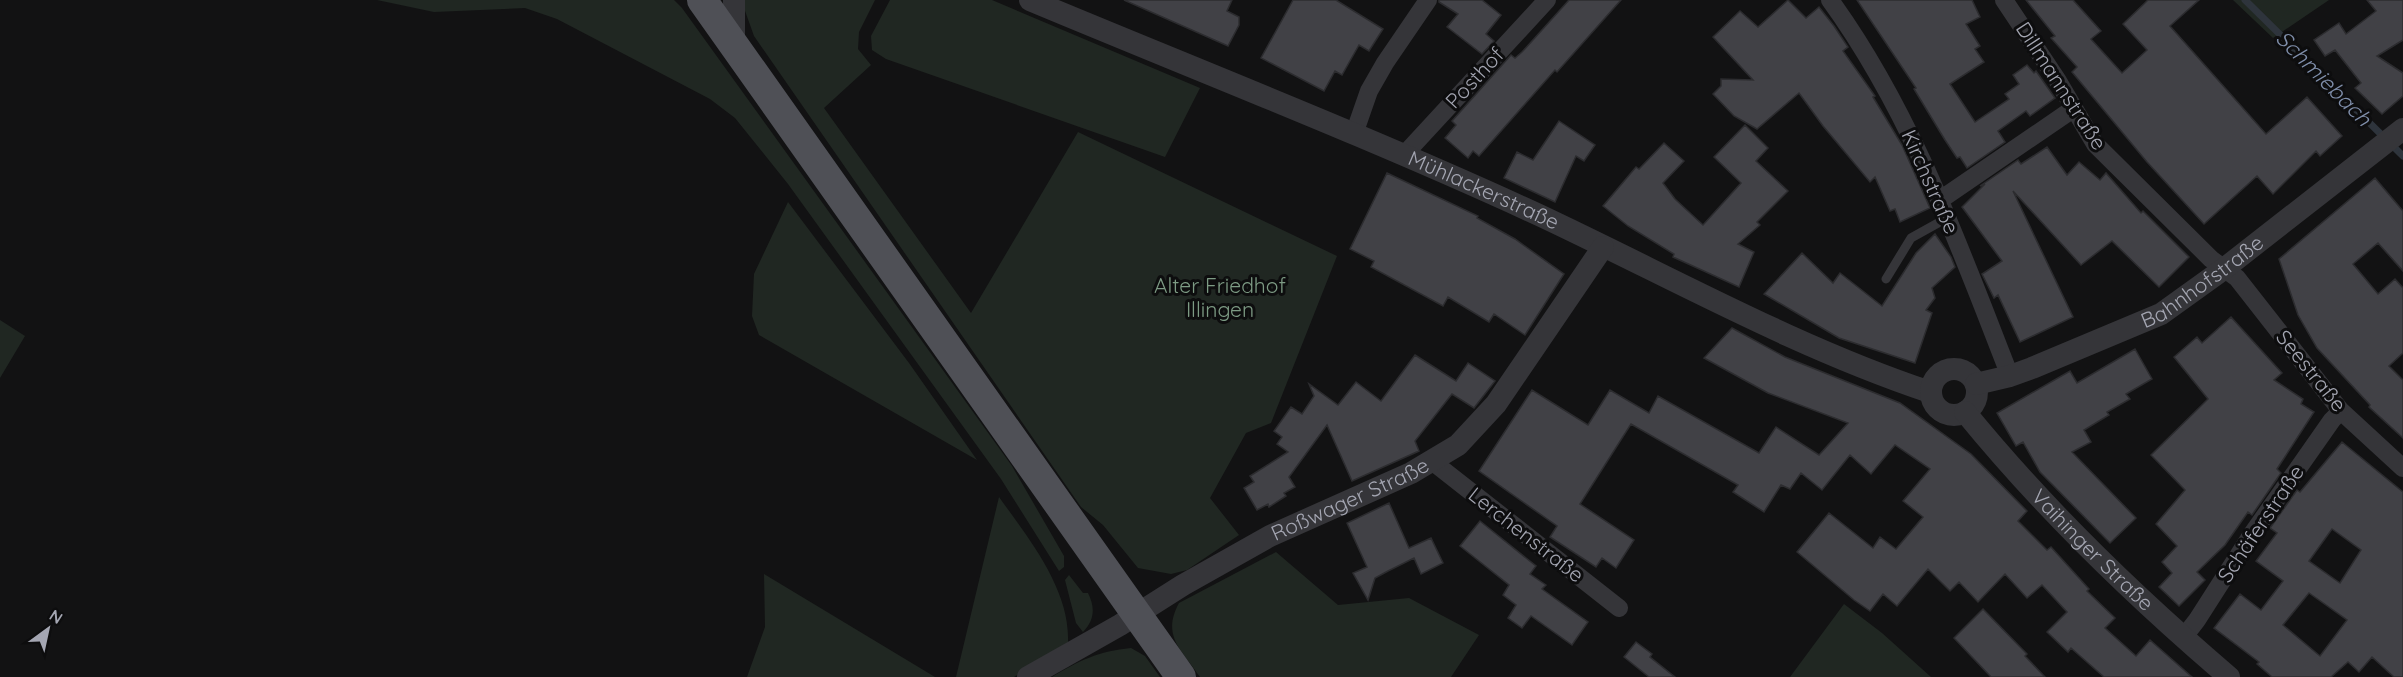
<svg xmlns="http://www.w3.org/2000/svg" width="2403" height="677" viewBox="0 0 2403 677" font-family="Quicksand,sans-serif">
<rect width="100%" height="100%" fill="#121213"/>
<path fill="#202722" d="M 377,0 L 674,0 L 682,8 L 1012,466 L 1064,556 L 1064,567 L 1059,571 L 1001,479 L 788,184 L 735,118 L 710,99 L 557,19 L 525,8 L 434,12 Z
M 744,0 L 875,0 L 859,32 L 858,49 L 871,65 L 824,108 L 971,313 L 1078,132 L 1337,256 L 1271,423 L 1246,433 L 1210,498 L 1239,535 L 1187,570 L 1171,574 L 1138,568 L 1103,525 L 1081,507 L 754,36 L 744,8 Z
M 890,0 L 992,0 L 1200,88 L 1165,157 L 886,59 L 872,50 L 871,36 Z
M 2233,0 L 2329,0 L 2273,38 Z
M 788,202 L 909,363 L 977,460 L 759,335 L 752,316 L 754,274 Z
M 0,320 L 25,336 L 0,378 Z
M 999,497 C 1029,539 1070,589 1068,642 L 1014,677 L 956,677 Z
M 1276,552 L 1338,605 L 1409,598 L 1479,635 L 1451,677 L 1200,677 C 1182,650 1161,636 1179,603 Z
M 764,574 L 935,677 L 747,677 L 765,627 Z
M 1069,575 L 1083,593 L 1088,593 C 1095,607 1095,620 1083,632 L 1076,623 L 1065,580 Z
M 1844,604 L 1882,633 L 1931,677 L 1790,677 Z
M 1131,648 L 1145,656 L 1160,677 L 1052,677 C 1078,661 1099,651 1131,648 Z"/>
<g fill="none" stroke-linecap="round" stroke-linejoin="round">
<path stroke="#2e343c" stroke-width="7" d="M 2245,0 L 2403,156"/>
</g>
<path fill="#414146" stroke="#2c2c2f" stroke-width="1.5" fill-rule="evenodd" d="M 1124,0 L 1232,0 L 1227,11 L 1239,17 L 1239,25 L 1228,46 Z
M 1293,0 L 1336,0 L 1383,29 L 1369,51 L 1359,45 L 1342,75 L 1335,71 L 1324,91 L 1261,58 Z
M 1439,0 L 1482,0 L 1501,15 L 1486,34 L 1494,41 L 1482,54 L 1447,27 L 1458,14 L 1439,2 Z
M 1569,0 L 1621,0 L 1557,72 L 1555,70 L 1479,156 L 1473,151 L 1468,158 L 1445,138 L 1456,125 L 1452,121 L 1511,55 L 1515,58 L 1522,52 Z
M 1788,0 L 1806,18 L 1819,7 L 1834,26 L 1848,47 L 1843,51 L 1875,96 L 1873,97 L 1902,145 L 1930,208 L 1900,222 L 1895,209 L 1890,211 L 1875,177 L 1870,182 L 1823,126 L 1799,93 L 1757,129 L 1734,116 L 1713,94 L 1721,86 L 1721,79 L 1753,80 L 1713,37 L 1740,11 L 1758,27 Z
M 1857,0 L 1972,0 L 1980,17 L 1966,24 L 1980,46 L 1975,49 L 1984,62 L 1950,84 L 1975,122 L 2009,99 L 2005,94 L 2019,84 L 2013,75 L 2027,65 L 2034,73 L 2036,71 L 2055,98 L 2030,116 L 2026,111 L 1998,131 L 2005,142 L 1967,168 L 1960,157 L 1957,158 L 1945,140 L 1914,89 L 1916,88 Z
M 2026,0 L 2073,0 L 2101,31 L 2091,39 L 2122,73 L 2147,50 L 2123,24 L 2148,0 L 2199,0 L 2170,26 L 2266,134 L 2307,97 L 2342,136 L 2320,156 L 2316,151 L 2273,194 L 2257,176 L 2204,224 L 2147,162 L 2072,72 L 2077,67 L 2051,38 L 2055,36 Z
M 2367,0 L 2403,0 L 2403,40 L 2377,56 L 2403,73 L 2403,96 L 2382,114 L 2355,88 L 2361,83 L 2335,50 L 2325,56 L 2314,40 L 2339,23 L 2346,34 L 2376,11 Z
M 1559,121 L 1595,145 L 1584,161 L 1576,156 L 1555,202 L 1504,178 L 1517,152 L 1533,160 Z
M 1745,125 L 1768,148 L 1756,161 L 1788,191 L 1757,222 L 1760,225 L 1738,244 L 1754,252 L 1739,287 L 1673,257 L 1674,254 L 1628,226 L 1603,206 L 1636,167 L 1639,169 L 1664,143 L 1684,161 L 1663,183 L 1675,199 L 1703,225 L 1741,183 L 1714,157 Z
M 2047,147 L 2067,175 L 2079,162 L 2100,180 L 2106,173 L 2141,213 L 2143,211 L 2189,257 L 2159,287 L 2112,241 L 2081,265 L 2013,191 L 2073,317 L 2020,342 L 1998,295 L 1994,298 L 1982,274 L 2002,261 L 1962,207 L 1985,184 L 1980,186 L 2018,160 L 2021,164 Z
M 1387,173 L 1478,216 L 1477,218 L 1515,239 L 1564,274 L 1525,335 L 1494,314 L 1489,322 L 1448,297 L 1443,306 L 1371,267 L 1374,261 L 1350,249 Z
M 2375,178 L 2403,211 L 2403,271 L 2378,243 L 2353,264 L 2378,294 L 2395,279 L 2403,288 L 2403,353 L 2389,366 L 2403,380 L 2403,438 L 2369,407 L 2370,405 L 2317,348 L 2298,315 L 2279,259 Z
M 1935,234 L 1951,257 L 1955,267 L 1932,288 L 1935,298 L 1926,310 L 1932,313 L 1915,363 L 1839,338 L 1764,294 L 1802,253 L 1833,283 L 1840,273 L 1882,306 L 1916,253 Z
M 2231,317 L 2282,373 L 2274,380 L 2303,399 L 2301,404 L 2314,412 L 2277,469 L 2281,473 L 2252,515 L 2248,512 L 2225,545 L 2197,572 L 2205,580 L 2179,606 L 2159,587 L 2172,573 L 2162,562 L 2177,546 L 2156,524 L 2185,490 L 2151,455 L 2208,399 L 2174,357 L 2197,337 L 2202,343 Z
M 1732,328 L 1785,357 L 1900,403 L 1971,454 L 2027,511 L 2018,521 L 2047,550 L 2051,547 L 2089,589 L 2087,591 L 2115,618 L 2105,628 L 2136,656 L 2150,640 L 2192,677 L 2104,677 L 2071,648 L 2068,652 L 2047,632 L 2067,612 L 2042,585 L 2027,598 L 2005,574 L 1978,602 L 1959,582 L 1950,591 L 1928,569 L 1897,606 L 1883,594 L 1870,611 L 1854,600 L 1797,552 L 1829,513 L 1873,548 L 1880,537 L 1896,549 L 1923,517 L 1903,501 L 1930,469 L 1895,445 L 1871,474 L 1850,455 L 1822,490 L 1801,473 L 1790,489 L 1781,485 L 1764,512 L 1733,492 L 1738,485 L 1631,424 L 1580,504 L 1634,540 L 1616,568 L 1602,558 L 1596,567 L 1550,537 L 1557,526 L 1479,471 L 1532,390 L 1588,425 L 1610,390 L 1649,413 L 1658,396 L 1759,453 L 1776,427 L 1819,455 L 1848,423 L 1768,393 L 1704,358 Z
M 2135,349 L 2152,379 L 2126,394 L 2130,399 L 2107,412 L 2109,415 L 2084,430 L 2091,442 L 2072,452 L 2136,518 L 2110,543 L 2040,472 L 2023,442 L 2016,446 L 1997,413 L 2070,371 L 2077,383 Z
M 1415,355 L 1456,381 L 1468,363 L 1495,381 L 1474,408 L 1452,394 L 1415,441 L 1419,451 L 1352,481 L 1327,425 L 1289,477 L 1295,487 L 1284,493 L 1286,496 L 1269,507 L 1268,504 L 1257,510 L 1244,488 L 1254,482 L 1250,476 L 1288,452 L 1277,444 L 1282,437 L 1274,431 L 1291,407 L 1302,414 L 1314,396 L 1309,384 L 1338,405 L 1356,382 L 1381,401 Z
M 2342,442 L 2403,492 L 2403,677 L 2394,677 L 2372,657 L 2359,672 L 2348,662 L 2331,677 L 2272,677 L 2257,664 L 2259,662 L 2214,628 L 2240,594 L 2261,610 L 2283,581 L 2256,561 L 2277,533 L 2270,528 L 2297,490 L 2300,492 ZM 2332,529 L 2361,550 L 2340,583 L 2309,561 ZM 2309,593 L 2347,620 L 2320,656 L 2283,625 Z
M 1389,503 L 1409,548 L 1431,538 L 1443,563 L 1421,574 L 1414,558 L 1388,571 L 1375,578 L 1368,600 L 1353,573 L 1367,567 L 1347,523 Z
M 1480,521 L 1536,566 L 1530,574 L 1546,585 L 1542,589 L 1588,622 L 1572,645 L 1531,616 L 1522,628 L 1508,618 L 1516,605 L 1503,595 L 1509,585 L 1460,546 Z
M 1983,609 L 2027,654 L 2025,656 L 2045,677 L 1991,677 L 1954,638 Z
M 1636,642 L 1652,654 L 1650,657 L 1675,677 L 1649,677 L 1624,657 Z"/>
<g fill="none" stroke-linecap="round" stroke-linejoin="round">
<path stroke="#353539" stroke-width="9" d="M 1886,279 L 1911,238 L 1947,218"/>
<path stroke="#353539" stroke-width="18" d="M 1830,0 C 1912,113 1959,246 2010,376
M 2004,0 L 2058,81 L 2095,144 L 2211,259 L 2237,278 L 2341,411 L 2403,468
M 1354,134 L 1369,91 L 1385,63 L 1428,0
M 1403,156 L 1547,0
M 1940,200 L 2073,109
M 1433,462 L 1619,608
M 2183,638 L 2197,620 L 2252,534 L 2332,420 L 2341,411"/>
<g stroke="#353539" stroke-width="22">
<path d="M 734,0 L 734,46"/>
<path id="s1" d="M 1030,0 C 1200,71 1372,138 1539,215 C 1669,276 1795,347 1930,392"/>
<circle cx="1954" cy="392" r="23"/>
<path id="s2" d="M 1976,384 L 2010,376 L 2032,368 L 2161,314 L 2225,268 L 2403,129"/>
<path id="s3" d="M 1965,412 C 2044,509 2134,596 2229,677"/>
<path id="s4" d="M 1028,677 L 1120,625 L 1183,585 L 1270,536 L 1411,473 L 1458,445 L 1496,404 L 1603,247"/>
</g>
<path stroke="#4f5056" stroke-width="30" d="M 702,0 L 1181,677"/>
</g>
<g text-anchor="middle" stroke-width="6" stroke-linejoin="round" paint-order="stroke">
<g font-size="21" fill="#a4a6b2" stroke="#0d0d0e">
<text transform="translate(1475 78) rotate(-47)" y="7">Posthof</text>
<text transform="translate(2061 86) rotate(57)" y="7">Dillmannstraße</text>
<text transform="translate(1930 182) rotate(66)" y="7">Kirchstraße</text>
<text dy="7" stroke="none"><textPath href="#s1" startOffset="492">Mühlackerstraße</textPath></text>
<text dy="7" stroke="none"><textPath href="#s2" startOffset="250">Bahnhofstraße</textPath></text>
<text transform="translate(2311 371) rotate(51)" y="7">Seestraße</text>
<text dy="7" stroke="none"><textPath href="#s4" startOffset="368">Roßwager Straße</textPath></text>
<text transform="translate(2261 524) rotate(-56)" y="7">Schäferstraße</text>
<text transform="translate(1526 535) rotate(38)" y="7">Lerchenstraße</text>
<text dy="7" stroke="none"><textPath href="#s3" startOffset="188">Vaihinger Straße</textPath></text>
</g>
<g font-size="21" fill="#7d9b84" stroke="#0d0d0e">
<text x="1220" y="293">Alter Friedhof<tspan x="1220" dy="24">Illingen</tspan></text>
</g>
<g font-size="22" font-style="italic" fill="#7f8eaa" stroke="#0d0d0e">
<text transform="translate(2324 78) rotate(45)" y="8">Schmiebach</text>
</g>
</g>
<g transform="translate(48 629) rotate(33)" stroke="#0d0d0e" stroke-width="4.5" paint-order="stroke">
<path d="M0-4.5L10 22L0 15L-10 22Z" fill="#a4a6b2"/>
<text y="-9" font-size="16" font-weight="bold" text-anchor="middle" fill="#a4a6b2">N</text>
</g>
</svg>
